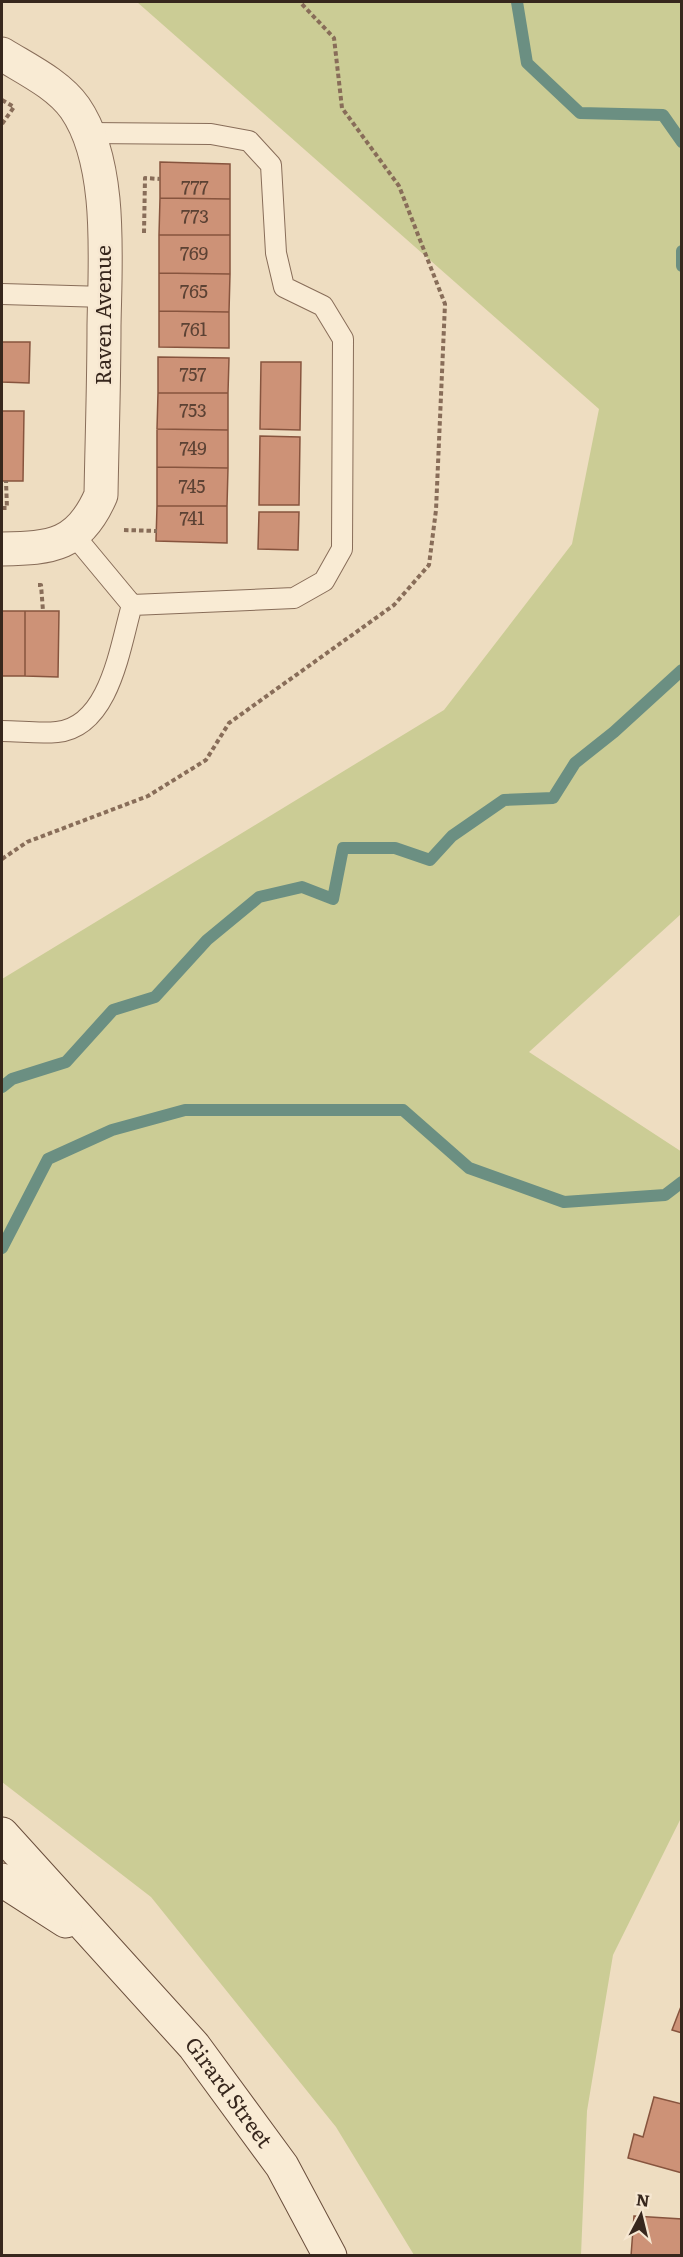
<svg xmlns="http://www.w3.org/2000/svg" width="683" height="2257" viewBox="0 0 683 2257" font-family="Literata,serif">
<rect width="100%" height="100%" fill="#eeddc1"/>
<path fill="#cbcc95" d="M 137,2 L 681,2 L 681,914 L 529,1052 L 682,1152 L 681,1818 L 613,1955 L 587,2111 L 581,2255 L 414,2255 L 336,2127 L 151,1897 L 2,1782 L 2,979 L 444,710 L 572,544 L 599,409 Z"/>
<g fill="none" stroke-linecap="round" stroke-linejoin="round">
<path stroke="#6b8f82" stroke-width="12" d="M 517,2 L 527,63 L 580,113 L 663,115 L 682,142
M 682,251 L 682,266
M 2,1087 L 12,1079 L 66,1062 L 113,1010 L 155,997 L 207,940 L 259,897 L 302,887 L 333,899 L 343,848 L 395,848 L 430,860 L 452,836 L 504,800 L 553,798 L 575,763 L 614,732 L 682,670
M 2,1248 L 48,1159 L 112,1130 L 185,1110 L 403,1110 L 469,1168 L 564,1202 L 665,1195 L 682,1182"/>
</g>
<path fill="#cd9277" stroke="#87543e" stroke-width="1.5" d="M 160,162 L 230,164 L 230,199 L 160,198 Z
M 160,198 L 230,199 L 230,235 L 159,235 Z
M 159,235 L 230,235 L 230,274 L 159,273 Z
M 159,273 L 230,274 L 229,312 L 159,311 Z
M 159,311 L 229,312 L 229,348 L 159,347 Z
M 2,342 L 30,342 L 29,383 L 2,382 Z
M 158,357 L 229,358 L 228,393 L 158,393 Z
M 261,362 L 301,362 L 300,430 L 260,429 Z
M 158,393 L 228,393 L 228,430 L 157,429 Z
M 2,411 L 24,411 L 23,481 L 2,481 Z
M 157,429 L 228,430 L 228,468 L 157,467 Z
M 260,436 L 300,437 L 299,505 L 259,505 Z
M 157,467 L 228,468 L 227,506 L 157,506 Z
M 157,506 L 227,506 L 227,543 L 156,541 Z
M 259,512 L 299,512 L 298,550 L 258,549 Z
M 2,611 L 25,611 L 25,676 L 2,676 Z
M 25,611 L 59,611 L 58,677 L 25,676 Z
M 682,2004 L 682,2033 L 672,2030 Z
M 654,2097 L 682,2104 L 682,2173 L 628,2158 L 634,2134 L 643,2137 Z
M 634,2216 L 682,2219 L 682,2256 L 631,2256 Z"/>
<g fill="none" stroke-linecap="round" stroke-linejoin="round">
<defs>
<path id="lane" d="M 88,133 L 211,134 L 249,141 L 271,165 L 276,253 L 284,287 L 323,306 L 343,339 L 342,549 L 324,581 L 294,598 L 132,605
M 2,294 L 105,297
M 2,731 C 20,731 39,734 57,732 C 110,727 120,646 132,605 L 73,534"/>
<path id="street" d="M 2,54 C 26,69 58,84 75,108 C 113,163 105,261 104,326 C 104,382 102,438 101,495 C 79,546 52,548 2,549"/>
<g id="secondary">
<path id="s1" d="M 2,1834 L 194,2046 L 282,2166 L 330,2256"/>
<path d="M 2,1880 L 66,1921"/>
</g>
</defs>
<use href="#lane" stroke="#886d59" stroke-width="22"/>
<use href="#street" stroke="#886d59" stroke-width="35"/>
<use href="#secondary" stroke="#6a4e3c" stroke-width="35"/>
<path stroke="#886d59" stroke-width="4" stroke-dasharray="4.5 3" stroke-linecap="butt" d="M 2,100 L 14,107 L 2,124
M 144,233 L 145,178 L 160,179
M 2,508 L 7,508 L 6,481
M 124,530 L 157,531
M 38,585 L 41,585 L 43,611
M 2,859 L 27,842 L 148,796 L 206,760 L 229,723 L 394,605 L 429,565 L 436,510 L 445,304 L 399,186 L 342,108 L 334,38 L 300,2"/>
<use href="#lane" stroke="#f9ebd4" stroke-width="20"/>
<use href="#street" stroke="#f9ebd4" stroke-width="33"/>
<use href="#secondary" stroke="#f9ebd4" stroke-width="33"/>
</g>
<g text-anchor="middle" stroke-width="5" stroke-linejoin="round" paint-order="stroke">
<g font-size="18" fill="#5c4234">
<text x="195" y="194">777</text>
<text x="195" y="223">773</text>
<text x="194" y="260">769</text>
<text x="194" y="298">765</text>
<text x="194" y="336">761</text>
<text x="193" y="381">757</text>
<text x="193" y="417">753</text>
<text x="193" y="455">749</text>
<text x="192" y="493">745</text>
<text x="192" y="525">741</text>
</g>
<g font-size="21" fill="#37271d" stroke="#f6e7d1">
<text transform="translate(104 315) rotate(-90)" y="7">Raven Avenue</text>
<text dy="7" stroke="none"><textPath href="#s1" startOffset="344">Girard Street</textPath></text>
</g>
</g>
<rect width="683" height="2257" fill="none" stroke="#37271d" stroke-width="6"/>
<g transform="translate(641 2215) rotate(7)" stroke="#f6e7d1" stroke-width="4.5" paint-order="stroke">
<path d="M0-4.5L10 22L0 15L-10 22Z" fill="#37271d"/>
<text y="-9" font-size="16" font-weight="bold" text-anchor="middle" fill="#37271d">N</text>
</g>
</svg>
